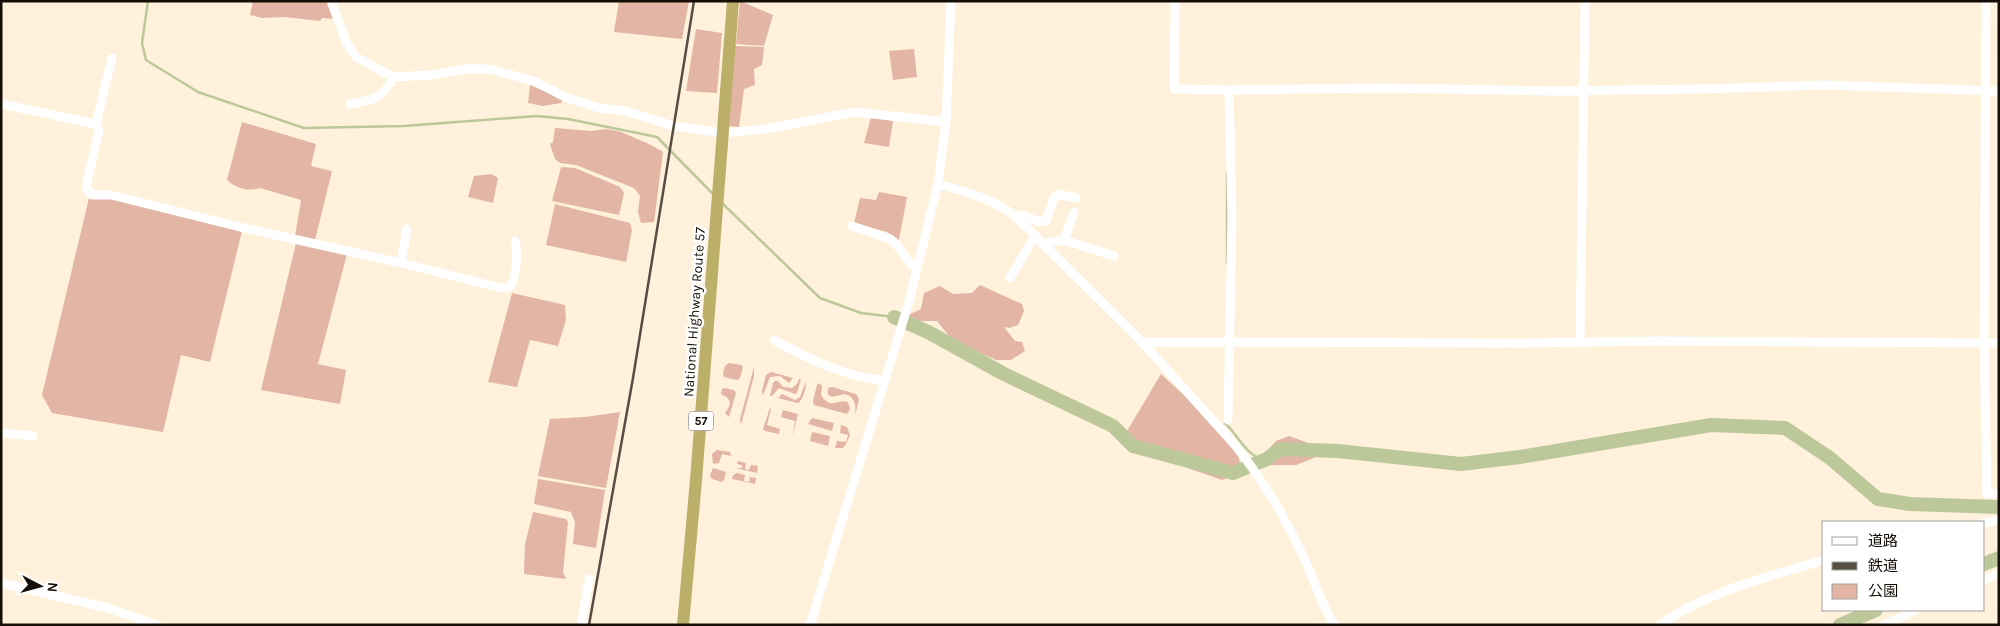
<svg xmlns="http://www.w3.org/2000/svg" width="2000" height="626" viewBox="0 0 2000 626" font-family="Karla,'Noto Sans JP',sans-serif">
<rect width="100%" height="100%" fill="#fff1db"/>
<path fill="#e2b5a5" d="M 253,1 L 328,1 L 334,19 L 322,18 L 320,21 L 285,17 L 262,18 L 250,15 Z
M 619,1 L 689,1 L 682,39 L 614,32 Z
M 740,1 L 773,15 L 764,46 L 736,44 Z
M 696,29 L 722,33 L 717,93 L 686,91 Z
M 735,46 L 764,47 L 762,65 L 754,69 L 755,85 L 744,89 L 739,127 L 729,126 Z
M 914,49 L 917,77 L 893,80 L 889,51 Z
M 530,85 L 563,99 L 561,103 L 543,106 L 528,103 Z
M 871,117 L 893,121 L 889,147 L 864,143 Z
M 242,122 L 316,144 L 311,166 L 332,171 L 315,240 L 295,236 L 301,200 L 260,188 C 249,192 235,188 227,180 Z
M 555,128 L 591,131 L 606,129 L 621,132 L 649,144 L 663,152 L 654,222 L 641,223 L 638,212 L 640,196 L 634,188 L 576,165 L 560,163 L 555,159 L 550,144 L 553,142 Z
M 561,167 L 575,168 L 620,187 L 624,193 L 619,215 L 552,201 Z
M 491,174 L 498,178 L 493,203 L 468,197 L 474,176 Z
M 879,192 L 907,197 L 899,240 L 887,232 L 854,223 L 860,198 L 876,200 Z
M 89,198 L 108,198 L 242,231 L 210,362 L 181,355 L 163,432 L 52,413 L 42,395 Z
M 555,204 L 630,223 L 632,230 L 626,262 L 546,245 Z
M 296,243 L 347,254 L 318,364 L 346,370 L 340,404 L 261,390 Z
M 980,285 L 1022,304 L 1024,311 L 1018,325 L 1009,328 L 1004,327 L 1015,341 L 1022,342 L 1025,351 L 1011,360 L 996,360 L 952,340 L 937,321 L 921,321 L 909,317 L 910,314 L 921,309 L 924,293 L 940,286 L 953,294 L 972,293 Z
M 512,293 L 565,305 L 566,320 L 558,346 L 530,340 L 517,387 L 488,382 Z
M 729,363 L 741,365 L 743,367 L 740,378 L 737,380 L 724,377 L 723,374 L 725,366 Z
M 754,367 L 754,376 L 741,425 L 740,419 Z
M 771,372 L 793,378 L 789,383 L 780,376 L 770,377 L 763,395 L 762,391 L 766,375 Z
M 1161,374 L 1236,443 L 1241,468 L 1259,460 L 1276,441 L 1289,436 L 1331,451 L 1296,465 L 1261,465 L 1222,480 L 1142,452 L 1127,431 Z
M 799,379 L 801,379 L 797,393 L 795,394 L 779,388 L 772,396 L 770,396 L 773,383 L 775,381 L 778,381 L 783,387 L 792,388 L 797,384 Z
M 806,381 C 806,387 804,399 798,403 L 778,398 L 782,394 L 795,400 L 800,397 Z
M 819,383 L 822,386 L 821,395 C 831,411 837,398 848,402 L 850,409 L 847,414 L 814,405 L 813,401 L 817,385 Z
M 832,387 L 856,394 L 859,399 L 855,416 C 856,405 856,397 844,394 C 836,396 826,401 828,388 Z
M 724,388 L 734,390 L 736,393 L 729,417 L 725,413 C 732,404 732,399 721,394 L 722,389 Z
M 770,408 L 771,409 L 767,425 L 780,429 L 779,434 L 765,431 L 763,429 Z
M 783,410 L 798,414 L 792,437 L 795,421 L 781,417 Z
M 620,412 L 606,488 L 538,476 L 550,419 L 585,417 Z
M 812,418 L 834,423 L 832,431 L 808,424 Z
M 841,425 L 847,427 L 850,435 L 846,444 L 843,448 L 835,448 L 837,441 L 846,442 L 848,435 L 840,433 Z
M 812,432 L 830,436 L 828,446 L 810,441 Z
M 717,450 L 730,452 L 731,456 L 722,454 L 719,463 L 713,464 L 712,454 Z
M 738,461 L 746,463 L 745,469 L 749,470 L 751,465 L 758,466 L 757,473 L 735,468 L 742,468 L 742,465 L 737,464 Z
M 713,468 L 726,472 L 724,480 L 722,482 L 712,479 L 710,475 Z
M 737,473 L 745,475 L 744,481 L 749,482 L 750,477 L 756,478 L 755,484 L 732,479 L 733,475 Z
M 538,479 L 605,490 L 596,548 L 573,544 L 575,522 L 571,512 L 534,504 Z
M 533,512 L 566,519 L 568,522 L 563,572 L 566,579 L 524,574 L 525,544 Z"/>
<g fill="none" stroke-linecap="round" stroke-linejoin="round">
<path stroke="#bdc89a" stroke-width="2.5" d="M 148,1 L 142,43 L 146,60 L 198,92 L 304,128 L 404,126 L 537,116 L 568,119 L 657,137 L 713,194
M 1227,173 L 1227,263
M 722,203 L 820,298 L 861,313 L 894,317
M 1225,423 C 1236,433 1243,449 1255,456"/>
<path stroke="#bdc89a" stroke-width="14" d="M 894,317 L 928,332 L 1004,374 L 1113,426 L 1133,446 L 1233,473 L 1267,459 L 1280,449 L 1338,451 L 1461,464 L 1520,457 L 1711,425 L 1785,428 L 1830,458 L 1878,499 L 1910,504 L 1999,507
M 1984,564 L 1999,558
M 1840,625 L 1876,610"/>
<path stroke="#fff" stroke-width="9" d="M 331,1 L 347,44 L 356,57 L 393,77 L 432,75 L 465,69 L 489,69 L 534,81 L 565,97 L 599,108 L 625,111 L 674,126 L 723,133 L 766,129 L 855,112 L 946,122
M 1175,1 L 1174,89 L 1229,90 L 1232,216 L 1228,420
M 1986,1 L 1984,342 L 1987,494 L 1999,493
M 1229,90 L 1382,88 L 1548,91 L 1702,89 L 1823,85 L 1999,91
M 1,104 L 96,124 L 112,58
M 350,104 C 372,100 383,99 393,77
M 96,124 L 99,130 L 86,187 L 92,195 L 111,195 L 244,228 L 401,263
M 938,184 C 966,192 995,199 1017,218 L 1142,342 L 1235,445 C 1263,480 1289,524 1307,565 C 1316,585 1322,606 1334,625
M 1017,218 L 1022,215 L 1040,222 L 1046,221 L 1054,198 L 1058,194 L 1076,198
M 852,226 L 890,239 L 897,245 L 909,262 L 917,268
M 407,229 L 401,263 L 501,288 L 506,288 L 511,286 C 516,273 519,254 515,241
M 1064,240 L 1074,212
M 1042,244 L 1064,240 L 1114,256
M 1010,278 L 1035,236
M 774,340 C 810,360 844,376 885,381
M 1142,342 L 1525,343 L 1656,341 L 1999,343
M 1580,342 L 1585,1
M 1,433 L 33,436
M 1984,523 L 1999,520
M 1984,580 L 1999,573
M 1,583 L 108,608 L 157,625
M 581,625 L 589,579
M 810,625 L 908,305 L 938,184 L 946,122 L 951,1
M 1660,625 C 1708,591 1768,577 1824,560
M 1884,625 L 1916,610"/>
<path stroke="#bbaf6a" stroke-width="12" d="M 683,625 L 696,480 L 733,1"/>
<path stroke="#564e42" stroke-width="2.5" d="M 589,625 L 633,378 L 694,1"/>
</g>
<g text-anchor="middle" stroke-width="5" stroke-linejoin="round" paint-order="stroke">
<rect fill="#fff" stroke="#5a5651" stroke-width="1" x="688.5" y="411.5" width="25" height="19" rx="4"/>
<g font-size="12" font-weight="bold" fill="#140e06">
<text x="701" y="425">57</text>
</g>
<g font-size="14" fill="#140e06" stroke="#fff">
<text transform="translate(694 312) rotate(-86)" y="5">National Highway Route 57</text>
</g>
</g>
<rect width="2000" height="626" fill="none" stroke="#140e06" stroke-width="5"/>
<rect x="1822" y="521" width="162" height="90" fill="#ffffff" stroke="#a19f9b"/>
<rect x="1832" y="537" width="25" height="8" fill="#ffffff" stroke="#a19f9b"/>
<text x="1868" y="546" font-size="15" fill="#140e06">道路</text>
<rect x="1832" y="562" width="25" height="8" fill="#564e42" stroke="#a19f9b"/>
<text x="1868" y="571" font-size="15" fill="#140e06">鉄道</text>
<rect x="1832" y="584" width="25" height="15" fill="#e2b5a5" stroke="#a19f9b"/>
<text x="1868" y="596" font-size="15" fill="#140e06">公園</text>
<g transform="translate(40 586) rotate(96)" stroke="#ffffff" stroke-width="4" paint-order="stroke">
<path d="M0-4L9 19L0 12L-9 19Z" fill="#140e06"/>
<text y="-8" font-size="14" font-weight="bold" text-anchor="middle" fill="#140e06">N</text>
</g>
</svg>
